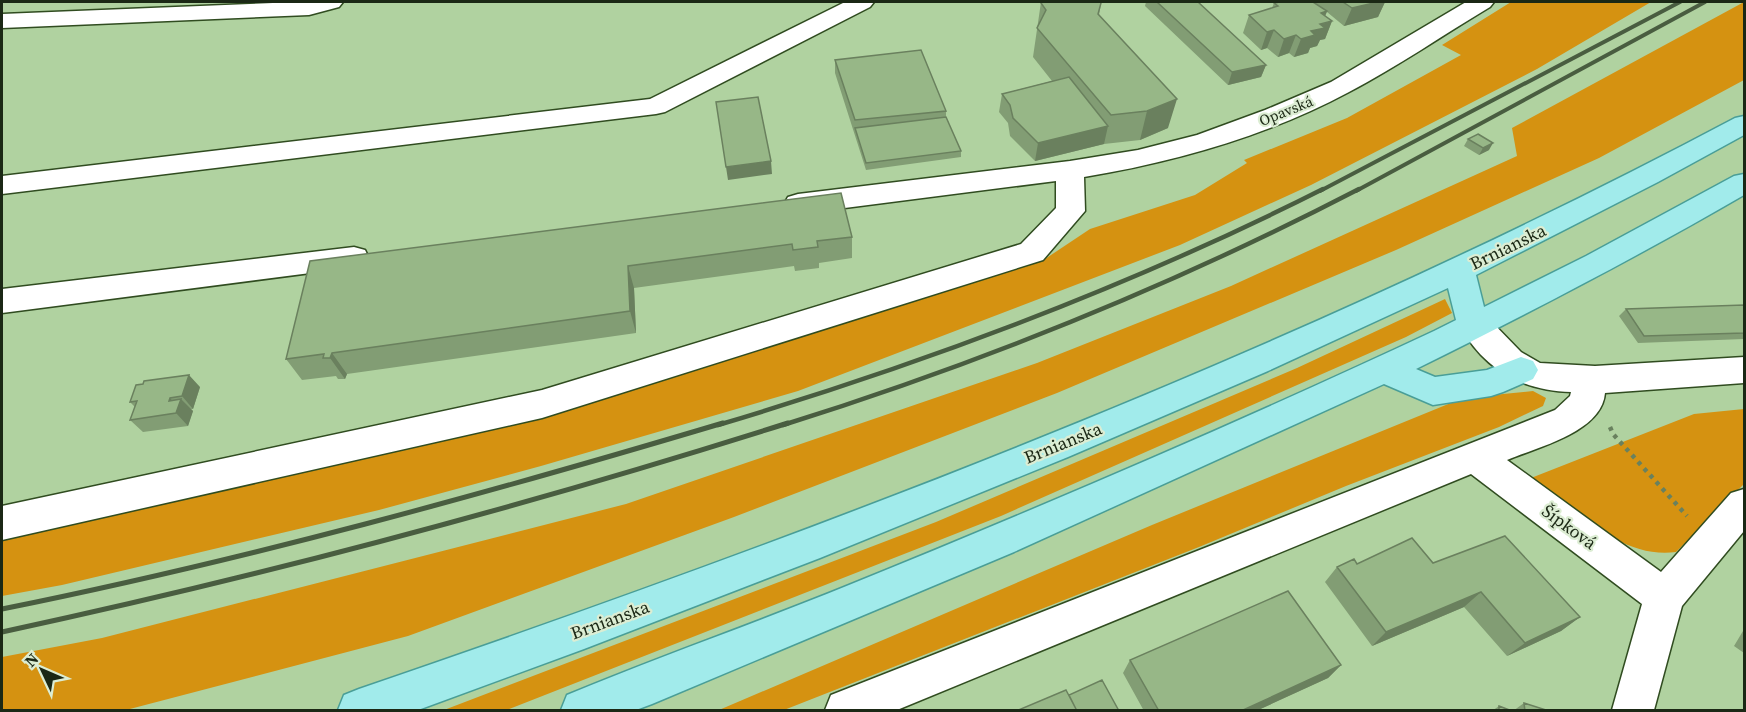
<svg xmlns="http://www.w3.org/2000/svg" width="1746" height="712" viewBox="0 0 1746 712" font-family="'Source Serif 4',serif">
<rect width="100%" height="100%" fill="#b0d2a0"/>
<path fill="#d59211" d="M 1511,2 L 1651,2 L 1537,69 L 1311,185 L 1180,245 L 798,391 L 541,466 L 379,510 L 62,585 L 2,596 L 2,533 L 528,416 L 1042,261 L 1090,229 L 1195,195 L 1247,163 L 1244,160 L 1347,118 L 1461,55 L 1442,45 Z
M 1744,2 L 1744,80 L 1599,158 L 1396,250 L 1057,393 L 734,517 L 408,636 L 126,710 L 2,710 L 2,657 L 102,638 L 626,504 L 1037,363 L 1231,286 L 1517,156 L 1512,128 Z
M 1445,299 L 1452,313 L 1406,337 L 1001,516 L 507,710 L 444,710 L 936,522 L 1297,368 Z
M 1533,391 L 1546,398 L 1543,406 L 1499,427 L 1346,486 L 1199,547 L 784,710 L 719,710 L 1152,525 L 1463,398 Z
M 1744,409 L 1744,484 L 1676,552 C 1622,560 1572,508 1531,478 L 1694,414 Z"/>
<g fill="none" stroke-linecap="round" stroke-linejoin="round">
<defs>
<path id="minor" d="M 298,2 L 343,2 L 339,7 L 309,15 L 2,28 L 2,14 Z
M 845,2 L 874,2 L 870,7 L 665,112 L 656,114 L 2,194 L 2,176 L 650,99 Z
M 1466,2 L 1494,2 L 1490,7 C 1443,35 1397,67 1349,92 C 1267,136 1175,162 1084,177 L 1085,211 L 1043,260 L 542,418 L 2,540 L 2,506 L 542,390 L 1021,244 L 1056,208 L 1056,181 L 798,214 L 788,211 L 784,204 L 788,197 L 798,194 L 1070,161 L 1138,150 L 1197,135 L 1265,110 L 1331,82 Z
M 354,247 L 365,250 L 369,258 L 365,266 L 2,313 L 2,289 Z
M 1476,314 L 1487,317 L 1521,352 L 1540,363 L 1595,366 L 1744,357 L 1744,383 L 1605,393 C 1602,432 1538,447 1507,460 L 1661,572 L 1731,493 L 1744,489 L 1744,531 L 1682,606 L 1654,710 L 1612,710 L 1642,604 L 1471,474 L 897,710 L 825,710 L 831,695 L 1555,410 L 1570,396 L 1571,392 C 1522,391 1484,369 1460,326 L 1465,317 Z"/>
<path id="major" d="M 1744,116 L 1744,135 L 1658,182 L 1476,275 L 1484,307 L 1586,256 L 1734,176 L 1744,174 L 1744,195 C 1637,257 1527,314 1416,369 L 1435,377 L 1487,370 L 1521,357 L 1533,361 L 1538,370 L 1533,379 L 1503,392 L 1491,396 L 1433,405 L 1384,384 L 1014,552 L 652,704 L 636,710 L 561,710 L 567,695 C 660,656 756,623 849,585 C 1046,505 1242,421 1434,331 L 1456,320 L 1448,288 L 1268,371 L 1068,457 L 820,558 L 584,649 L 418,710 L 338,710 L 344,695 L 359,689 C 829,528 1296,351 1735,118 Z"/>
</defs>
<use href="#minor" stroke="#304c20" stroke-width="3"/>
<use href="#major" stroke="#499e97" stroke-width="3"/>
<path stroke="#69815e" stroke-width="4.5" stroke-dasharray="4 5" stroke-linecap="butt" d="M 1610,427 L 1613,434 L 1687,516"/>
<use href="#minor" fill="#fff" fill-rule="evenodd"/>
<use href="#major" fill="#a1ebeb" fill-rule="evenodd"/>
<path stroke="#495d40" stroke-width="4" d="M 1320,191 L 1680,2
M 1356,191 L 1705,2"/>
<path stroke="#495d40" stroke-width="4.5" d="M 718,425 C 926,363 1129,287 1323,189
M 783,425 C 981,363 1174,285 1359,189"/>
<path stroke="#495d40" stroke-width="5" d="M 2,609 C 245,560 485,494 723,423
M 2,632 C 267,575 529,505 788,423"/>
</g>
<path fill="#829d74" d="M 1041,2 L 1101,3 L 1099,15 L 1168,128 L 1140,140 L 1104,144 L 1035,161 L 1010,136 L 1008,123 L 999,112 L 1002,94 L 1052,81 L 1033,57 Z
M 1146,2 L 1198,2 L 1266,65 L 1261,77 L 1228,85 L 1145,6 Z
M 1313,2 L 1385,2 L 1378,17 L 1344,26 L 1327,12 L 1325,16 L 1332,21 L 1325,39 L 1320,40 L 1317,46 L 1310,48 L 1308,53 L 1294,57 L 1289,53 L 1278,57 L 1267,48 L 1261,50 L 1243,33 L 1249,15 L 1272,8 L 1274,3 Z
M 835,60 L 946,111 L 946,117 L 961,151 L 961,157 L 866,170 L 835,73 Z
M 1468,139 L 1489,150 L 1479,155 L 1464,146 Z
M 841,193 L 852,237 L 852,258 L 819,263 L 819,268 L 795,271 L 794,266 L 634,288 L 636,333 L 347,374 L 345,379 L 338,379 L 336,376 L 302,380 L 286,359 Z
M 1744,305 L 1744,339 L 1638,343 L 1619,316 L 1626,309 Z
M 200,387 L 193,409 L 191,409 L 193,411 L 188,426 L 143,432 L 130,420 L 135,407 L 130,402 Z
M 1433,563 L 1580,617 L 1561,631 L 1507,656 L 1464,607 L 1372,646 L 1325,582 L 1337,567 L 1357,564 Z
M 1744,630 L 1744,653 L 1734,646 L 1743,631 Z
M 1130,660 L 1341,665 L 1328,678 L 1256,711 L 1144,711 L 1123,673 Z
M 1524,703 L 1549,711 L 1513,711 Z
M 1499,706 L 1512,711 L 1492,711 Z"/>
<path fill="#6a805e" d="M 1378,2 L 1385,2 L 1378,17 L 1344,26 L 1352,8 Z
M 1327,11 L 1322,24 L 1332,21 L 1325,39 L 1320,40 L 1317,46 L 1310,48 L 1308,53 L 1294,57 L 1301,39 L 1321,13 Z
M 1274,30 L 1267,48 L 1261,50 L 1267,32 Z
M 1296,35 L 1289,53 L 1278,57 L 1284,39 Z
M 1266,65 L 1261,77 L 1228,85 L 1232,72 Z
M 1177,99 L 1168,128 L 1140,140 L 1147,111 Z
M 1108,126 L 1104,144 L 1035,161 L 1038,143 Z
M 1493,143 L 1489,150 L 1479,155 L 1483,148 Z
M 771,161 L 772,174 L 728,180 L 726,167 Z
M 628,266 L 634,288 L 636,333 L 630,311 Z
M 332,353 L 347,374 L 345,379 L 330,358 Z
M 189,375 L 200,387 L 193,409 L 182,396 Z
M 170,398 L 178,407 L 181,399 L 193,411 L 188,426 L 176,413 L 169,401 Z
M 1481,592 L 1464,607 L 1372,646 L 1386,632 Z
M 1580,617 L 1561,631 L 1507,656 L 1525,643 Z
M 1341,665 L 1328,678 L 1256,711 L 1241,711 Z"/>
<path fill="#97b787" stroke="#6a805e" stroke-width="1.5" d="M 1041,2 L 1100,2 L 1101,3 L 1098,14 L 1177,99 L 1147,111 L 1111,115 L 1037,28 L 1046,10 L 1041,3 Z
M 1157,2 L 1198,2 L 1266,65 L 1232,72 Z
M 1280,2 L 1313,2 L 1327,11 L 1321,13 L 1332,21 L 1320,24 L 1325,28 L 1311,31 L 1315,35 L 1301,39 L 1296,35 L 1284,39 L 1274,30 L 1267,32 L 1249,15 L 1278,6 L 1274,3 Z
M 1343,2 L 1378,2 L 1352,8 Z
M 921,50 L 946,111 L 855,120 L 835,60 Z
M 1069,77 L 1108,126 L 1038,143 L 1013,118 L 1010,105 L 1002,94 Z
M 758,97 L 771,161 L 726,167 L 716,102 Z
M 946,117 L 961,151 L 866,163 L 855,128 Z
M 1478,134 L 1493,143 L 1483,148 L 1468,139 Z
M 841,193 L 852,237 L 817,241 L 818,247 L 793,250 L 792,244 L 628,266 L 630,311 L 332,353 L 330,358 L 323,358 L 324,354 L 286,359 L 310,261 Z
M 1744,305 L 1744,333 L 1644,336 L 1626,309 Z
M 189,375 L 182,396 L 170,398 L 169,401 L 181,399 L 176,413 L 130,420 L 137,401 L 130,402 L 136,385 L 143,384 L 144,381 Z
M 1505,536 L 1580,617 L 1525,643 L 1481,592 L 1386,632 L 1337,567 L 1354,559 L 1357,564 L 1412,538 L 1433,563 Z
M 1288,591 L 1341,665 L 1241,711 L 1159,711 L 1130,660 Z
M 1102,680 L 1119,711 L 1077,711 L 1069,695 Z
M 1066,690 L 1077,711 L 1016,711 Z
M 1524,703 L 1549,711 L 1525,711 Z
M 1499,706 L 1512,711 L 1499,711 Z"/>
<g text-anchor="middle" stroke-width="4.5" stroke-linejoin="round" paint-order="stroke">
<g font-size="15" fill="#1b2815" stroke="#dcedd3">
<text transform="translate(1286 111) rotate(-22)" y="5">Opavská</text>
</g>
<g font-size="18" fill="#1b2815" stroke="#dcedd3">
<text transform="translate(1508 247) rotate(-26)" y="6">Brnianska</text>
<text transform="translate(1063 443) rotate(-22)" y="6">Brnianska</text>
<text transform="translate(1569 527) rotate(36)" y="6">Šípková</text>
<text transform="translate(610 620) rotate(-20)" y="6">Brnianska</text>
</g>
</g>
<rect width="1746" height="712" fill="none" stroke="#1b2815" stroke-width="6"/>
<g transform="translate(42 670) rotate(314)" stroke="#dcedd3" stroke-width="4.5" paint-order="stroke">
<path d="M0-4.5L10 22L0 15L-10 22Z" fill="#1b2815"/>
<text y="-9" font-size="16" font-weight="bold" text-anchor="middle" fill="#1b2815">N</text>
</g>
</svg>
